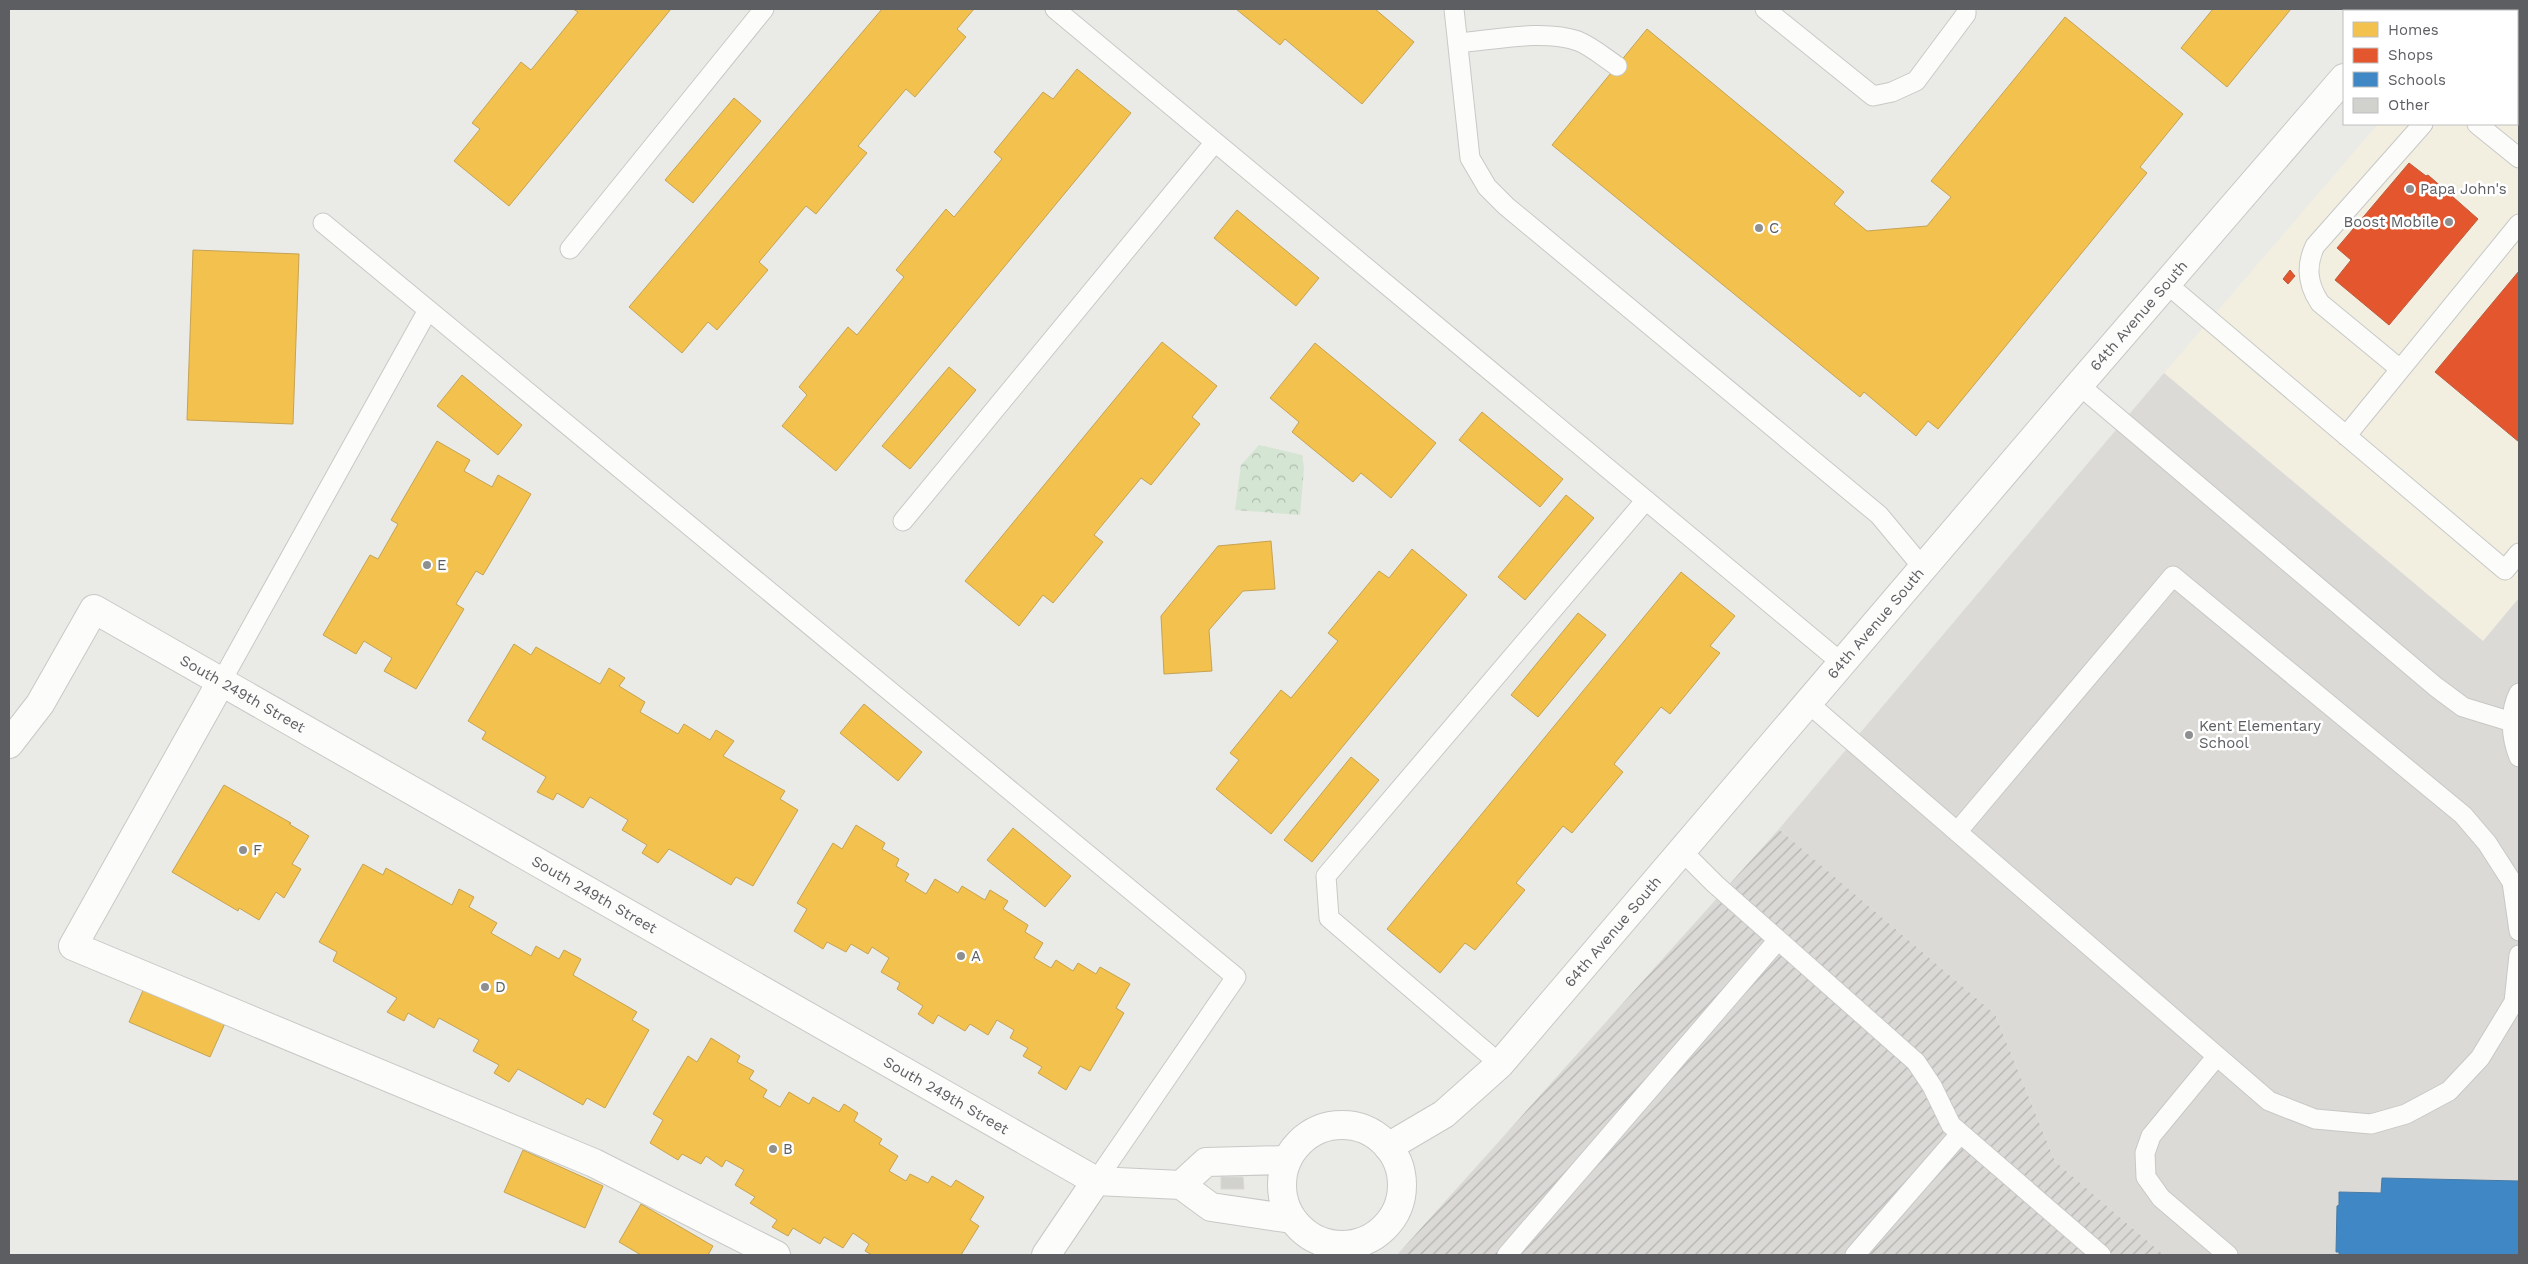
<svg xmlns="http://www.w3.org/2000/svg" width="2528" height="1264" viewBox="0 0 2528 1264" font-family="'Work Sans',sans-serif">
<defs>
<pattern id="industrial-furrows" width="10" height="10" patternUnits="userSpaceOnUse" patternTransform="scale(1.25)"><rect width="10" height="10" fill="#dad9d6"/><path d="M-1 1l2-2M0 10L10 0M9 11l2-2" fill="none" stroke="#b4b3b1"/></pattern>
<pattern id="park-crowns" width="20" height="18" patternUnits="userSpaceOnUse" patternTransform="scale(1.25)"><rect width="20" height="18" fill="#d5e5d3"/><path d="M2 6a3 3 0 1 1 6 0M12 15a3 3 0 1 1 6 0" fill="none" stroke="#b0bdaf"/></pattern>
</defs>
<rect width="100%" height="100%" fill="#eaeae6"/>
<path fill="#f2efe0" d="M 2517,45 L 2519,47 L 2519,598 L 2483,641 L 2164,373 L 2378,124 L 2517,124 Z"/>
<path fill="url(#industrial-furrows)" d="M 1779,829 L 1995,1014 L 2055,1161 L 2164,1255 L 1397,1255 Z"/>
<path fill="#dcdad6" d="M 2164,373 L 2483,641 L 2519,598 L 2519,1255 L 2164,1255 L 2055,1161 L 1995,1014 L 1779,829 Z"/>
<path fill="url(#park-crowns)" d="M 1259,445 L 1302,455 L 1304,468 L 1300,515 L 1235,510 L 1241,465 Z"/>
<path fill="#f2c14e" stroke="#c5a354" d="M 573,9 L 671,9 L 509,206 L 454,161 L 480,129 L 472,123 L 521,62 L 531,70 L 578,12 Z
M 882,9 L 974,9 L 957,29 L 966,37 L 915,97 L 906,89 L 858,146 L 867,153 L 816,214 L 806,206 L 759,262 L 768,270 L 717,330 L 708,322 L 682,353 L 629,307 Z
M 1236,9 L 1375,9 L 1414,42 L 1362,104 L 1285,39 L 1280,45 Z
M 2213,9 L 2291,9 L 2227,87 L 2181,48 Z
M 2065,17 L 2183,114 L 2140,167 L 2147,173 L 1938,429 L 1928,421 L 1916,436 L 1864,392 L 1860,397 L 1552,145 L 1647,29 L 1844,192 L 1834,204 L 1867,231 L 1927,226 L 1951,197 L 1931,181 Z
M 1077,69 L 1131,113 L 836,471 L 782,426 L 807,395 L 799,387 L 848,327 L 857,335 L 904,277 L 896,270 L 946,209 L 954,217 L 1002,159 L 994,152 L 1043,92 L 1053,99 Z
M 734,98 L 761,121 L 693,203 L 665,180 Z
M 1237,210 L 1319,278 L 1296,306 L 1214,238 Z
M 193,250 L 299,254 L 293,424 L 187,420 Z
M 1162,342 L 1217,386 L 1192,417 L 1200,424 L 1151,485 L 1141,478 L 1094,535 L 1103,542 L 1053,603 L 1043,595 L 1019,626 L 965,581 Z
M 1315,343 L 1436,443 L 1391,498 L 1361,473 L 1353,482 L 1292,432 L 1299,422 L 1270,398 Z
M 949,367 L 976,390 L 910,469 L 882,446 Z
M 462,375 L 522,425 L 498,455 L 437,406 Z
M 1482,412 L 1563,479 L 1540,507 L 1459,440 Z
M 437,441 L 470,460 L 464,471 L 492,487 L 498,475 L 531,494 L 483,575 L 476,571 L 456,604 L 464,609 L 416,689 L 384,671 L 392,658 L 364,641 L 356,654 L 323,635 L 370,555 L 378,559 L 398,524 L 391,520 Z
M 1566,495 L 1594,518 L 1525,600 L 1498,577 Z
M 1271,541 L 1275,589 L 1243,591 L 1209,630 L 1212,671 L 1164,674 L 1161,616 L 1218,546 Z
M 1412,549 L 1467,595 L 1271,834 L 1216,789 L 1239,760 L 1230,753 L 1281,690 L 1291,698 L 1338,641 L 1328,633 L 1379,571 L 1389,578 Z
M 1681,572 L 1735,616 L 1710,646 L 1720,653 L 1670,714 L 1661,707 L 1614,764 L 1623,772 L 1572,833 L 1563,826 L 1516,883 L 1525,890 L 1475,950 L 1465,943 L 1440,973 L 1387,929 Z
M 1578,613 L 1606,635 L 1538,717 L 1511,695 Z
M 514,644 L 531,655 L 536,647 L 600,684 L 609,668 L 625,678 L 619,686 L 645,702 L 640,712 L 678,734 L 684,724 L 710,740 L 716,730 L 734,741 L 723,756 L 785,791 L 780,799 L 798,810 L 753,886 L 736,877 L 731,885 L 669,849 L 658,863 L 642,853 L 647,845 L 622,830 L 628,820 L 590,797 L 583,808 L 557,793 L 553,800 L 537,792 L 546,777 L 482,739 L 486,732 L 468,721 Z
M 864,704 L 922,752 L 898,781 L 840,733 Z
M 1351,757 L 1379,780 L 1312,862 L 1284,840 Z
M 224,785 L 291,823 L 289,824 L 309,836 L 292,864 L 301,869 L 284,898 L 276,892 L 259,920 L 239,908 L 238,911 L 172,872 Z
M 856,825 L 885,843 L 882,849 L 899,859 L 896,866 L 909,874 L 905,881 L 926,894 L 935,879 L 958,893 L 962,886 L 985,900 L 990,890 L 1008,901 L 1003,909 L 1028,925 L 1025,932 L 1043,943 L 1034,958 L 1051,968 L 1056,960 L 1073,971 L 1078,963 L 1096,974 L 1100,967 L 1130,984 L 1116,1008 L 1124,1013 L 1090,1071 L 1080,1066 L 1066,1090 L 1038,1073 L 1042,1067 L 1023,1056 L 1028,1048 L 1010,1038 L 1014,1030 L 997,1020 L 988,1035 L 970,1024 L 965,1031 L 938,1015 L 933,1024 L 918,1014 L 923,1006 L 897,989 L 900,983 L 881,972 L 889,958 L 872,947 L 868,954 L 851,944 L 846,952 L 827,942 L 823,949 L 794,931 L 807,909 L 797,903 L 833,843 L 842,849 Z
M 1013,828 L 1071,876 L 1045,907 L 987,860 Z
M 363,864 L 383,875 L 386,868 L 452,905 L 459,889 L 474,897 L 469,907 L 497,923 L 491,933 L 531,956 L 536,946 L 559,959 L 564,950 L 581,959 L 573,975 L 637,1012 L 632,1020 L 649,1030 L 605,1108 L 587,1098 L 583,1105 L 518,1069 L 509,1082 L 494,1073 L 499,1065 L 473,1051 L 479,1040 L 439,1018 L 434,1028 L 408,1013 L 404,1021 L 387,1012 L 397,998 L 333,961 L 337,952 L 319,942 Z
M 145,986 L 226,1021 L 210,1057 L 129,1022 Z
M 711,1038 L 740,1056 L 737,1062 L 754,1071 L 749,1079 L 767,1090 L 763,1097 L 780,1107 L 789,1092 L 809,1104 L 813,1097 L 839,1112 L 844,1104 L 858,1113 L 854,1121 L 882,1139 L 879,1144 L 898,1156 L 889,1171 L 906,1181 L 910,1174 L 928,1183 L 932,1176 L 951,1187 L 956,1180 L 984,1197 L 970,1220 L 979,1226 L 961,1255 L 872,1255 L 865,1251 L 869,1244 L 853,1233 L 843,1248 L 824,1237 L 820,1244 L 793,1228 L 788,1236 L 772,1227 L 777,1220 L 750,1203 L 755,1197 L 735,1185 L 744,1170 L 726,1160 L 722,1167 L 706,1156 L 701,1164 L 682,1154 L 678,1160 L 650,1143 L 663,1120 L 653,1114 L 688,1056 L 697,1062 Z
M 523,1150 L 603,1186 L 585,1228 L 504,1192 Z
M 641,1204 L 713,1246 L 708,1255 L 641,1255 L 619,1242 Z"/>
<path fill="#e4572e" stroke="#bb593e" d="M 2409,163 L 2426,176 L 2428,175 L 2478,219 L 2389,325 L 2335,280 L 2351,260 L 2337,248 Z
M 2290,270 L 2295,276 L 2288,284 L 2283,279 Z
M 2519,271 L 2519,442 L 2435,372 Z"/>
<path fill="#3f88c5" stroke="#487ba7" d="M 2382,1178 L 2519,1181 L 2519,1255 L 2339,1255 L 2339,1252 L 2336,1252 L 2337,1206 L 2339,1205 L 2339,1192 L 2381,1193 Z"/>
<path fill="#d1d1ce" stroke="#dad8d5" d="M 1221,1177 L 1243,1177 L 1244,1189 L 1221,1189 Z"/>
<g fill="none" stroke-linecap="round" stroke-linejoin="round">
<defs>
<path id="service" d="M 1055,9 L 1843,664
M 1454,9 L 1470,158 L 1487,187 L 1506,206 L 1879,515 L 1924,569
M 1765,9 L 1873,96 L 1892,92 L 1916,81 L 1966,14 L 1966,9
M 1458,43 C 1493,40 1544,29 1578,41 C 1591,46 1605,58 1617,66
M 2477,124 L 2519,158
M 323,223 L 1236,977 L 1096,1181
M 570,249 L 764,9
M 2167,284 L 2505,570 L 2519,553
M 2400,369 L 2320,303 C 2308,285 2305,267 2315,246 L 2423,124
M 2079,385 L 2436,687 L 2463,707 L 2512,722
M 2346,436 L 2519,224
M 903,521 L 1215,142
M 221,682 L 428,310
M 2519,693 C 2509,712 2511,738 2519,757
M 1808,703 L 2269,1101 L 2315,1119 L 2371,1124 L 2406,1114 L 2449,1091 L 2480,1058 L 2514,1002 L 2519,955
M 1957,832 L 2173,576 L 2463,815 L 2487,843 L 2512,882 L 2519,931
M 1682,851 L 1715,884 L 1916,1062 L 1932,1086 L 1951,1125 L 2101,1255
M 2217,1056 L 2151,1136 L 2145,1153 L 2146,1177 L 2161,1198 L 2228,1255
M 1500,1064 L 1329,918 L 1326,876 L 1646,500
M 1507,1255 L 1778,940
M 1855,1255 L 1960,1134"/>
<g id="minor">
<path d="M 221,682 L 73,946 L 594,1163 L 776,1255"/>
<path id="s1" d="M 9,744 L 40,704 L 94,609 L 1096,1181 L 1181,1185 L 1211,1207 L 1292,1219"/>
<path d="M 1181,1185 L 1206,1162 L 1287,1160"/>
<path d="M 1046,1255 L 1096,1181"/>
</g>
<g id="tertiary">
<path d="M 2402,11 L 2404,9"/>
<circle cx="1342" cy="1185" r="60"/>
<path id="s2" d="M 1388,1147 L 1444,1114 L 1500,1064 L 2079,385 L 2344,78"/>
</g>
</defs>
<use href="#service" stroke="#c8c8c7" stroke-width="21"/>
<use href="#minor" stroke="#c8c8c7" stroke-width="30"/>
<use href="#tertiary" stroke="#c8c8c7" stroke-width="30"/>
<use href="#service" stroke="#fcfcfb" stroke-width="19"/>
<use href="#minor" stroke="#fcfcfb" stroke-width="28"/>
<use href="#tertiary" stroke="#fcfcfb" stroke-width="28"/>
</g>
<g fill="#8e8f90" stroke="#fff" stroke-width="2">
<circle cx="2410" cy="189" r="5"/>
<circle cx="2449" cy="222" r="5"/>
<circle cx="1759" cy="228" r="5"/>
<circle cx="427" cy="565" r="5"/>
<circle cx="2189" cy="735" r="5"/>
<circle cx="243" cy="850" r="5"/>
<circle cx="961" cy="956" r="5"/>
<circle cx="485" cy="987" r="5"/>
<circle cx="773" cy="1149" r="5"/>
</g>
<g text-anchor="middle" stroke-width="5" stroke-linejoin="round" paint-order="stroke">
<g font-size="15" fill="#5c5e62" stroke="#fff" text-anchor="start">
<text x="2420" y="194">Papa John's</text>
<text x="2439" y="227" text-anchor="end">Boost Mobile</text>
<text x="1769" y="233">C</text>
<text x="437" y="570">E</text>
<text x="2199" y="731">Kent Elementary<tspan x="2199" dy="17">School</tspan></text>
<text x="253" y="855">F</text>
<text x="971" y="961">A</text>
<text x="495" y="992">D</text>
<text x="783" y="1154">B</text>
</g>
<g font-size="15" fill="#5c5e62" stroke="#fff">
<text dy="5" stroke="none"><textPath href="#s2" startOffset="1124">64th Avenue South</textPath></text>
<text dy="5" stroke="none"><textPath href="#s2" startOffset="719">64th Avenue South</textPath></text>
<text dy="5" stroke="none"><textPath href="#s1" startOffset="331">South 249th Street</textPath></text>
<text dy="5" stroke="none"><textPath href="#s1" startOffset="736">South 249th Street</textPath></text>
<text dy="5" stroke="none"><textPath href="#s2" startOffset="314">64th Avenue South</textPath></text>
<text dy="5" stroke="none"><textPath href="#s1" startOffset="1141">South 249th Street</textPath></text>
</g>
</g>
<rect width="2528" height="1264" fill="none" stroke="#5c5e62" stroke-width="20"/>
<rect x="2343" y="10" width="175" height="115" fill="#ffffff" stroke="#bebfc0"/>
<rect x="2353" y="22" width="25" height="15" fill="#f2c14e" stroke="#bebfc0"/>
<text x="2388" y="35" font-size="15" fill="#5c5e62">Homes</text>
<rect x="2353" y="48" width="25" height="15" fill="#e4572e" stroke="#bebfc0"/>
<text x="2388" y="60" font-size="15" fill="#5c5e62">Shops</text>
<rect x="2353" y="72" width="25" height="15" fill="#3f88c5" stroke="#bebfc0"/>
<text x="2388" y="85" font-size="15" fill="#5c5e62">Schools</text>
<rect x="2353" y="98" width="25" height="15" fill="#d1d1ce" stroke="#bebfc0"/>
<text x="2388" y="110" font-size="15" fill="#5c5e62">Other</text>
</svg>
